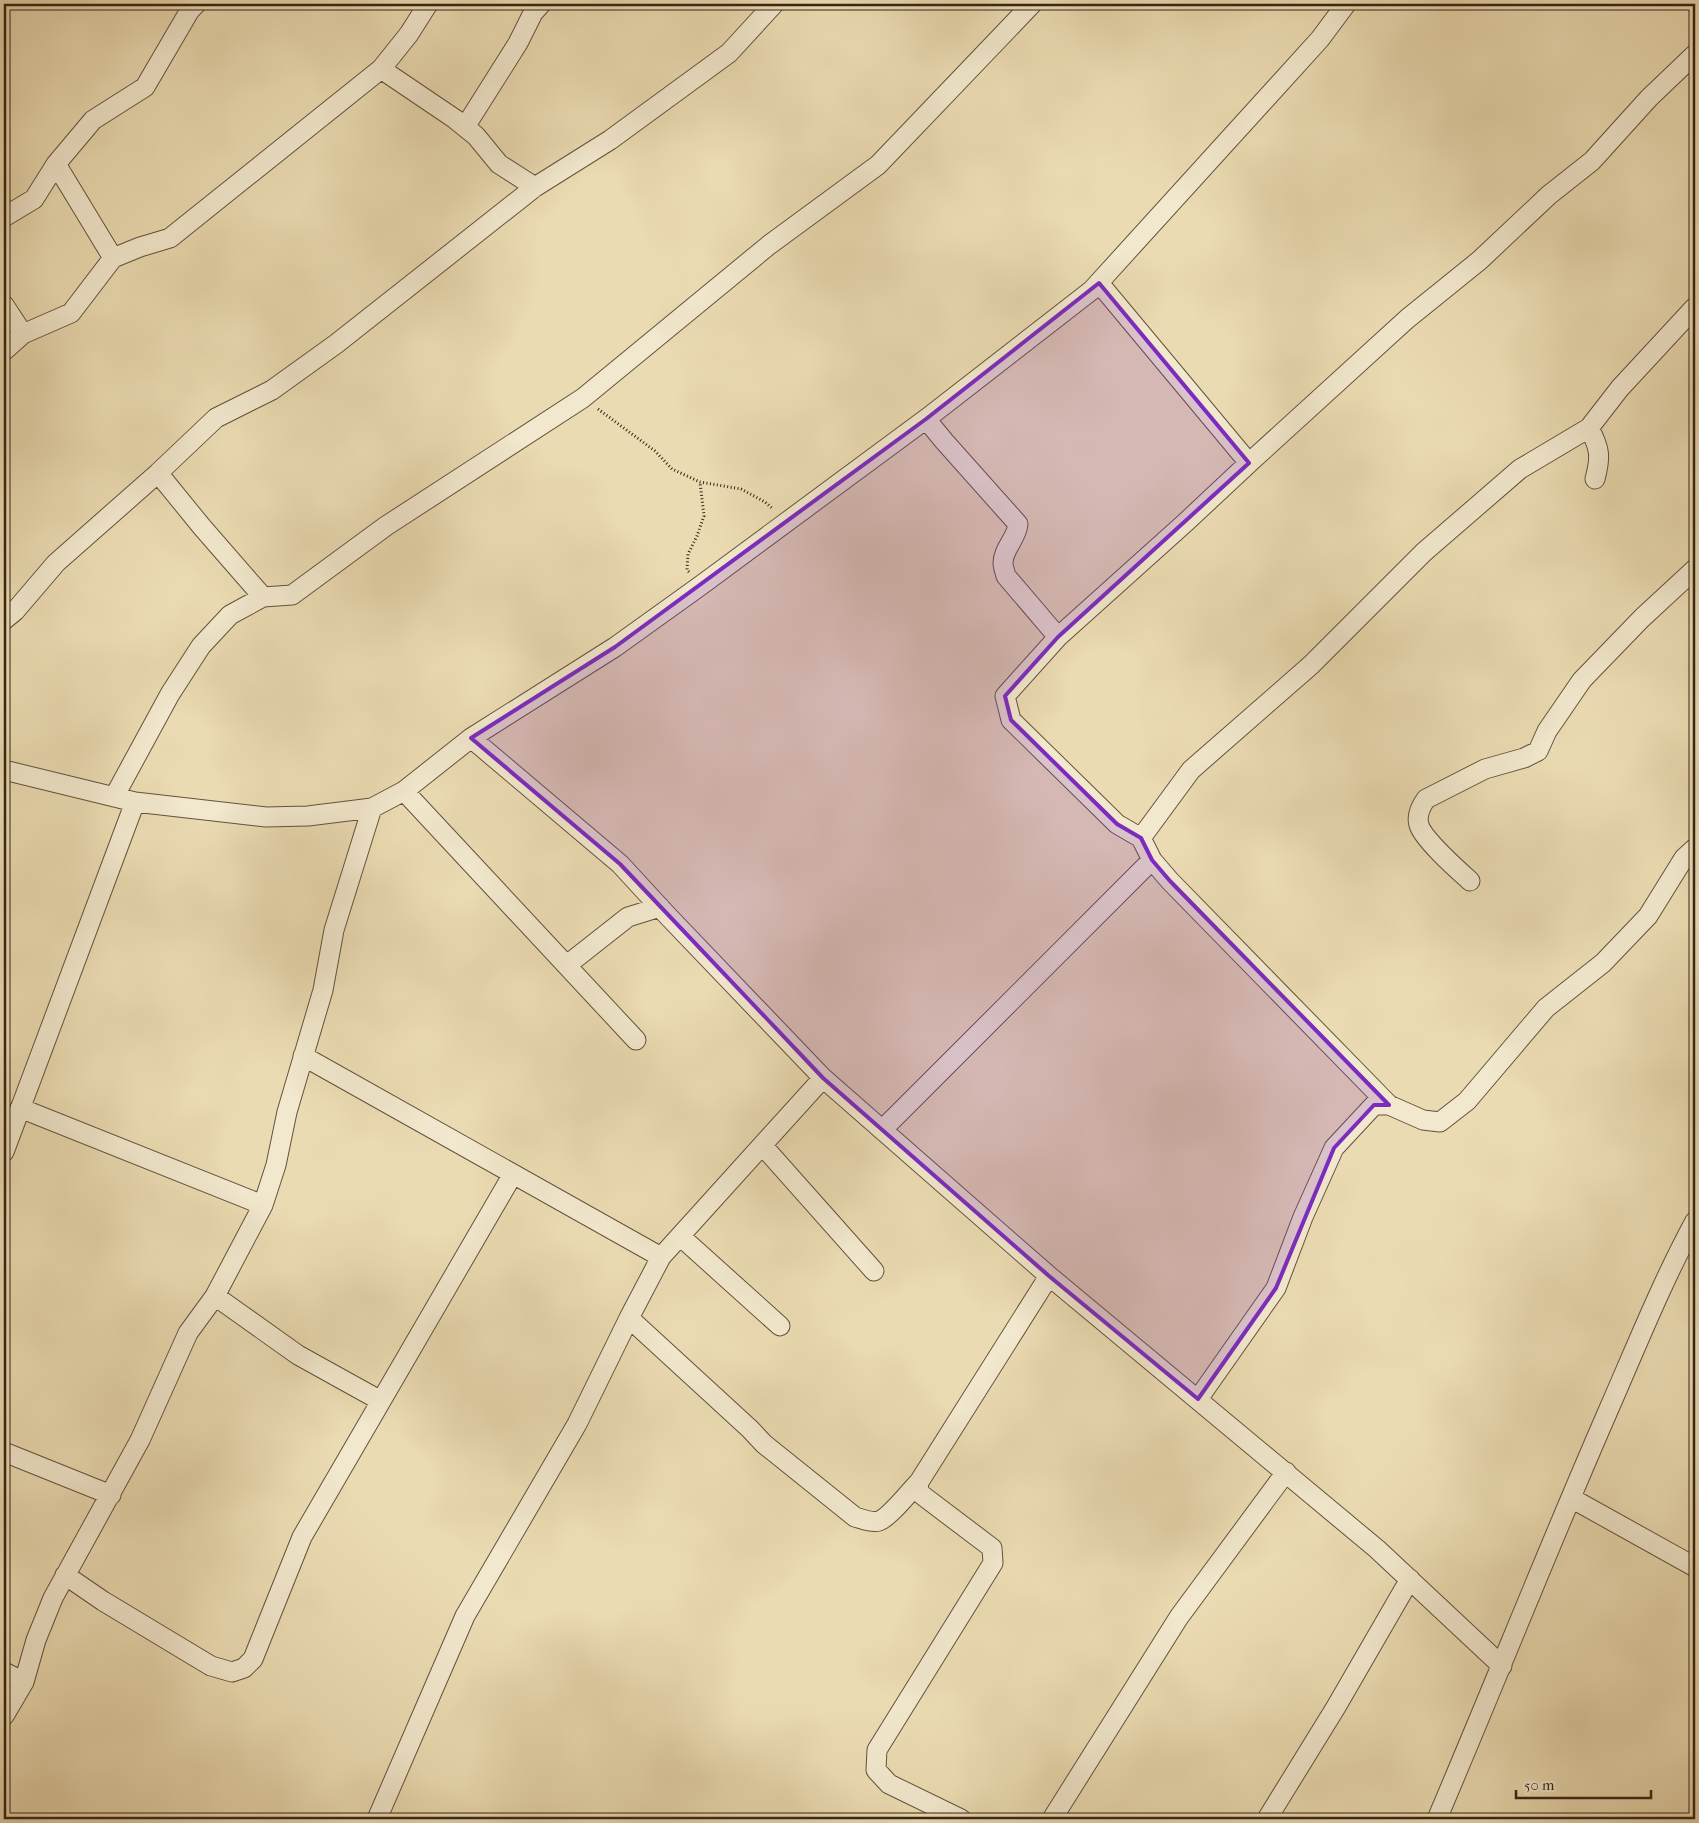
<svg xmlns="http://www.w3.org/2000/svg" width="1699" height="1823" viewBox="0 0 1699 1823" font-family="'IM FELL French Canon',serif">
<rect width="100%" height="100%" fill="#ebdbb2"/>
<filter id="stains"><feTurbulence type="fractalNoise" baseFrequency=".004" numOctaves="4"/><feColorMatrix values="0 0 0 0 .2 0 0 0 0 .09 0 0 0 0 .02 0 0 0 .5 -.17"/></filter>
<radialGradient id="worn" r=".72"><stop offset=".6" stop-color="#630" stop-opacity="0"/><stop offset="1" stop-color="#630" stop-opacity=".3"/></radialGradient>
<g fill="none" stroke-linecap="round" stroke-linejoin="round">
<defs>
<path id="minor" d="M 381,69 L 455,119 L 476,136 L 499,164 L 535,187
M 465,127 L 518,43 L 533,13 L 541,4
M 56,164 L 113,258
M 4,217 L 34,199 L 56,164 L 93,120 L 145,87 L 190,10 L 196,4
M 1099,283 L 1249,463 L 1407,319 L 1480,260 L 1549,195 L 1592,161 L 1649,98 L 1695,54
M 4,305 L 23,334
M 4,351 L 23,334 L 71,313 L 113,258 L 140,247 L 170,238 L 381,69 L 409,34 L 428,4
M 926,419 L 944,441 L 1018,524 C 1017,538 1003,549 1003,563 C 1003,567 1005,572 1006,576 L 1058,637
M 1589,428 C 1600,448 1601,457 1595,479
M 158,473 L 202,527 L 263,597
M 4,620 L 15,611 L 56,563 L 158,473 L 216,418 L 272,390 L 336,344 L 535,187 L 610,140 L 729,53 L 774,4
M 471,738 L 620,864 L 666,914 L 823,1078 L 1049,1276 L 1377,1549 L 1502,1666
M 4,770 L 135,802 L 266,817 L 308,816 L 372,808 L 404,791 L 471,738 L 615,647 L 700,586 L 926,419 L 1092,290 L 1320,39 L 1346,4
M 404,791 L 636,1040
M 114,797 L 170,694 L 201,646 L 230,615 L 263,597 L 292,595 L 386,526 L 583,398 L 769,245 L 878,165 L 1032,4
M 1141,838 L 1191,770 L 1311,665 L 1424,552 L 1520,469 L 1589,428 L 1620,388 L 1695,307
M 1152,860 L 1170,881 L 1389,1105
M 1470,881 C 1458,870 1423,839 1419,825 C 1416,815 1421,806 1426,799 L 1485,769 L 1524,758 L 1538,751 L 1547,731 L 1582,680 L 1642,618 L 1695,569
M 567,965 L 628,917 L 660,907
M 303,1056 L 661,1257
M 20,1108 L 263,1205
M 882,1130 L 1152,860 L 1141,838 L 1117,824 L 1011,720 L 1005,696 L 1058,637 L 1186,522 L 1249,463
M 763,1146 L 874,1271
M 4,1152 L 135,802
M 680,1236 L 780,1326
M 215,1296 L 298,1355 L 381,1401
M 629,1318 L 750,1429 L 764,1444 L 855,1517 C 862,1519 872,1523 879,1521 C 890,1517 910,1491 919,1482
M 1198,1399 L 1276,1288 L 1303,1217 L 1334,1148 L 1374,1105 L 1389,1105 L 1423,1120 L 1440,1122 L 1467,1101 L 1546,1008 L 1603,963 L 1648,916 L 1684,858 L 1695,848
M 4,1452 L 111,1495
M 1571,1498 L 1695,1567
M 65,1575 L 103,1601 L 211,1666 L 232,1672 L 244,1668 L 253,1659 L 302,1537 L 513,1174
M 4,1672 L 24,1682
M 4,1716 L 24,1682 L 36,1640 L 53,1598 L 140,1440 L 188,1333 L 215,1296 L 263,1205 L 276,1165 L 287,1112 L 323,990 L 334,930 L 372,808
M 377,1819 L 465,1616 L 577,1424 L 629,1318 L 661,1257 L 823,1078
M 961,1819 L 889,1784 L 876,1770 L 877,1750 L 993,1563 L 992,1548 L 922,1495 L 918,1490 L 919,1482 L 1049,1276
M 1052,1819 L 1179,1617 L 1286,1472
M 1267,1819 L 1336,1707 L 1410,1579
M 1437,1819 C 1495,1683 1549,1546 1608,1411 C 1636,1347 1662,1282 1695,1221"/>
</defs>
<use href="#minor" stroke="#63523c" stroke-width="21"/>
<path stroke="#362514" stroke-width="3" stroke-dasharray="1 2.5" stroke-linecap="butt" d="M 598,409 L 655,451 L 672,469 L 700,482 L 741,489 L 765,502 L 773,509
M 689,572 L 687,570 L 688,554 L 697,536 L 704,516 L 700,482"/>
<use href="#minor" stroke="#f2e8cd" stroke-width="19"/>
</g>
<path fill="#7b2cbf" fill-opacity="0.2" stroke="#7b2cbf" stroke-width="4" stroke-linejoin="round" d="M 1099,283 L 1249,463 L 1058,637 L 1005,696 L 1011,720 L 1117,824 L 1141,838 L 1152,860 L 1170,881 L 1389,1105 L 1374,1105 L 1334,1148 L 1276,1288 L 1198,1399 L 1049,1276 L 823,1078 L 620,864 L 471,738 L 615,647 L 926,419 Z"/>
<rect width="1699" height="1823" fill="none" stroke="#ebdbb2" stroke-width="20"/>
<rect x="5" y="5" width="1689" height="1813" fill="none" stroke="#362514" stroke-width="2.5"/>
<rect x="10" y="10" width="1679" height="1803" fill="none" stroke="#362514"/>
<path d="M1516 1790v8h135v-8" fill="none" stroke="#362514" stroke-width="2.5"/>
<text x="1524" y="1790" font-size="15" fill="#362514" stroke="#f2e8cd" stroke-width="4" paint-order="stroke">50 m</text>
<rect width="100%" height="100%" filter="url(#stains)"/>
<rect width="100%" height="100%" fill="url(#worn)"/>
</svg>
